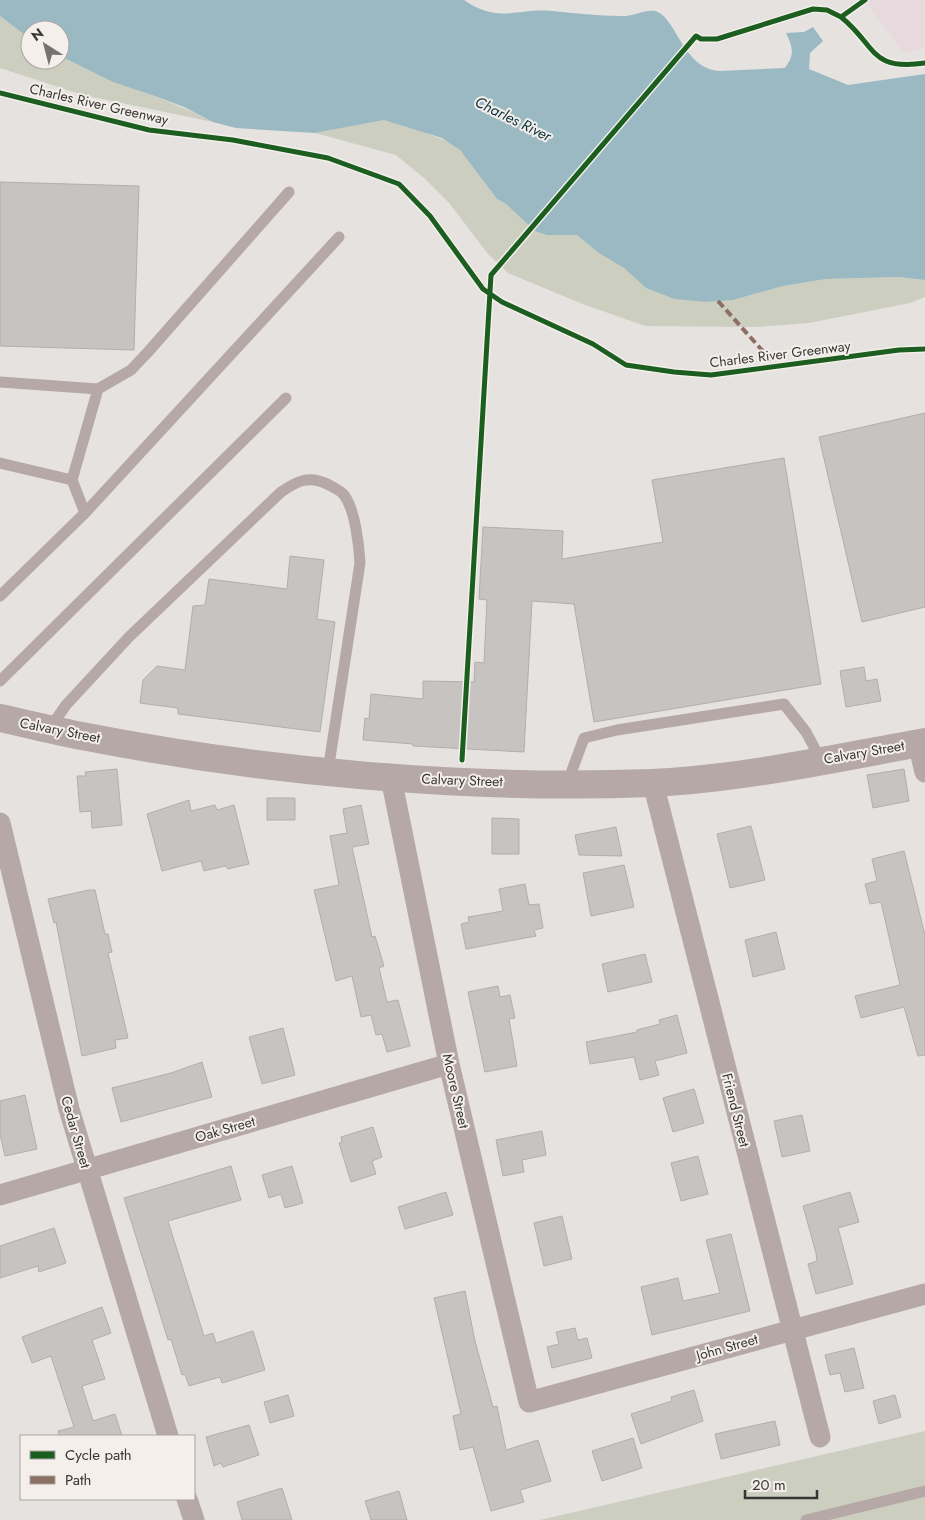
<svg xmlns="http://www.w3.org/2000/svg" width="925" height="1520" viewBox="0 0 925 1520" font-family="Jost,sans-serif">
<rect width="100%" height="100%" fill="#e5e2df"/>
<path fill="#e7d9de" d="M 864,0 L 925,0 L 925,48 L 904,53 Z"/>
<path fill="#cccec0" d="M 0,16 L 30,39 L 30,60 L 60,60 L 60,56 C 109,82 163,96 213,122 L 83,95 L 0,68 Z
M 384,120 L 409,126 L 451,143 L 460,150 L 497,199 L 557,235 L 577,235 L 624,268 L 646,288 L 674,299 L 706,302 L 733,300 L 783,286 L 826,279 L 898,277 L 925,280 L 925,297 L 910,303 L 809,323 L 756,327 L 645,326 L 580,303 L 508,273 L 488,254 L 450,204 L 424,178 L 396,155 L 315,133 Z
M 925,1431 L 925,1520 L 540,1520 Z"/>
<path fill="#9ab9c2" d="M 0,0 L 464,0 C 499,24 517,8 552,11 C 575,13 598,16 621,16 C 632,17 645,9 655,11 C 677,17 682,69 720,71 L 785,68 C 795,55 793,47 786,33 L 804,32 L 813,27 L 823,41 L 810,53 L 809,69 L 848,85 L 925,74 L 925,280 L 898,277 L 826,279 L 783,286 L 733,300 L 706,302 L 674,299 L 646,288 L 624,268 L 599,253 L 577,235 L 547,235 L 535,231 L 506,204 L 497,199 L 460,150 L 442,138 L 384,120 L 315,133 L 236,128 L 213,122 L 184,107 L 152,95 L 113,82 L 60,56 L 60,30 L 30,30 L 30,39 L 0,16 Z"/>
<path fill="#c6c3c1" stroke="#b1aeac" d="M 0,182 L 139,186 L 134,350 L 0,346 Z
M 925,413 L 925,607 L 862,622 L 819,437 Z
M 784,458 L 821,684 L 594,722 L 574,604 L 532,601 L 524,752 L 413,746 L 413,744 L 363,740 L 365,718 L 369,719 L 371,694 L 423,699 L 423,681 L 474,682 L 475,662 L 484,663 L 487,600 L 479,599 L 483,527 L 563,531 L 562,559 L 663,542 L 652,480 Z
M 290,556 L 324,560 L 317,619 L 335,622 L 320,732 L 178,714 L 178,708 L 140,703 L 143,680 L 157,666 L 185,670 L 193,606 L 205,605 L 209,579 L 287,589 Z
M 864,667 L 866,681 L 877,679 L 881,701 L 846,707 L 840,671 Z
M 117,769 L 122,825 L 92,828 L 91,811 L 80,812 L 77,776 L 86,776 L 85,772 Z
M 904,769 L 909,801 L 873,808 L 867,775 Z
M 267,798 L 295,798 L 295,820 L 267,820 Z
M 189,800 L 191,811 L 215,805 L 217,810 L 234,805 L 249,864 L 228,869 L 225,866 L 204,871 L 201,861 L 162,871 L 147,814 Z
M 361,805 L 369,844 L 352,847 L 372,937 L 375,936 L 384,966 L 379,968 L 387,1002 L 398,1000 L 410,1046 L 387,1052 L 382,1034 L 376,1035 L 371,1015 L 361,1017 L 352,976 L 336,981 L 314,890 L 339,885 L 330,836 L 347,833 L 343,809 Z
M 492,818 L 519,819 L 519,854 L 492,854 Z
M 751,826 L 765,880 L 730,888 L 717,834 Z
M 616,827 L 622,856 L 579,855 L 575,835 Z
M 904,851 L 925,935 L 925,1055 L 918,1056 L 904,1007 L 861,1018 L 855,996 L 900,985 L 881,902 L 870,904 L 865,884 L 877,881 L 872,859 Z
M 624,865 L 634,907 L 591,916 L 583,873 Z
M 525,884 L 529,905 L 539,904 L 543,928 L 534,930 L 536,936 L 466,949 L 461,924 L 469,922 L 468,917 L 503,911 L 499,889 Z
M 89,890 L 95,890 L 105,934 L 108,934 L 112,952 L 108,953 L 128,1038 L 115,1040 L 116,1048 L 82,1056 L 56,922 L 54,923 L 48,899 Z
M 776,932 L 785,969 L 753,977 L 745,940 Z
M 645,954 L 652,982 L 608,992 L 602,964 Z
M 498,986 L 500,997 L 510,995 L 515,1018 L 509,1019 L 517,1066 L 485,1072 L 468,992 Z
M 677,1015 L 687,1053 L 655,1061 L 659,1075 L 640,1080 L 634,1057 L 590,1064 L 586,1042 L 637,1032 L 637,1030 L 660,1024 L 659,1020 Z
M 283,1028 L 295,1075 L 262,1084 L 249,1037 Z
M 202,1062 L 212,1097 L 121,1122 L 112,1088 L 171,1073 Z
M 694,1089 L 704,1123 L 673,1132 L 663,1098 Z
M 25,1095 L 37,1149 L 5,1156 L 0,1134 L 0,1101 Z
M 802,1115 L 810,1151 L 782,1157 L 774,1121 Z
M 373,1127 L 382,1157 L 372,1161 L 376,1174 L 351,1182 L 339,1143 L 342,1142 L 341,1137 Z
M 542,1131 L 546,1155 L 522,1160 L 524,1172 L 503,1176 L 496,1140 Z
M 698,1156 L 708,1194 L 681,1201 L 671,1163 Z
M 231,1166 L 241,1200 L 168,1221 L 204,1336 L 213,1333 L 216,1343 L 253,1331 L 265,1370 L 222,1383 L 220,1377 L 189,1386 L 185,1374 L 182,1375 L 171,1339 L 168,1340 L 124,1198 Z
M 292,1166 L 303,1203 L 285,1208 L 281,1194 L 269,1198 L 262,1175 Z
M 446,1192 L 453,1215 L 405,1229 L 398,1207 Z
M 850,1192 L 859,1222 L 838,1228 L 853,1284 L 816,1294 L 808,1264 L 817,1261 L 816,1253 L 803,1206 Z
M 562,1216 L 572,1259 L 544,1266 L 534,1223 Z
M 54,1228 L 66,1263 L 39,1272 L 38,1266 L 0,1278 L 0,1246 Z
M 731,1234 L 750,1311 L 652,1335 L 641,1287 L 678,1278 L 683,1301 L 720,1293 L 706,1240 Z
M 465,1291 L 475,1341 L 493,1407 L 497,1406 L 506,1450 L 538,1440 L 551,1481 L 520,1490 L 524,1502 L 491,1511 L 473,1447 L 460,1450 L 453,1416 L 461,1414 L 434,1298 Z
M 102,1307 L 111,1333 L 92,1340 L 105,1379 L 82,1386 L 93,1421 L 115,1414 L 122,1436 L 59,1436 L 58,1431 L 74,1427 L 51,1356 L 32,1363 L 22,1337 Z
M 575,1328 L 578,1340 L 587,1338 L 592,1358 L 552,1368 L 547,1347 L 559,1344 L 556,1332 Z
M 854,1348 L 864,1388 L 845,1392 L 840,1373 L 830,1375 L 825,1355 Z
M 694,1390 L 703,1421 L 641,1444 L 631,1414 L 672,1401 L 671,1397 Z
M 288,1395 L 294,1416 L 270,1423 L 264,1402 Z
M 895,1395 L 901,1417 L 879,1424 L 873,1401 Z
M 775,1421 L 780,1445 L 721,1459 L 715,1434 Z
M 249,1425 L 259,1455 L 223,1467 L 221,1463 L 214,1466 L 206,1437 Z
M 633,1438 L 642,1468 L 602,1481 L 592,1451 Z
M 282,1488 L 292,1520 L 242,1520 L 237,1502 Z
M 399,1491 L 407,1520 L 371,1520 L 365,1501 Z"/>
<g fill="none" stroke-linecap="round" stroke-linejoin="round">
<path stroke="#b5a8a6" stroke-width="11" d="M 0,382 L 98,389 L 72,480 L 85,513
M 98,389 L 131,370 L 148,352 L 289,192
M 0,463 L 72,480
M 0,596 L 85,513 L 339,237
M 0,681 L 286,398
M 50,728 L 66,705 L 129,637 L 281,492 C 297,481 309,475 327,484 C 333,487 340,490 344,495 C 355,509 359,545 360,563 L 328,771
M 567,784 L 584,738 L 617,730 L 784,704 L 806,732 L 821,760
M 806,1520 L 925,1491"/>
<path stroke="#b5a8a6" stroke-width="21" d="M 918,743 L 925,772
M 391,778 L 449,1064 L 529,1402 L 925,1294
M 653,783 L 820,1437
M 0,823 L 69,1109 L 168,1436
M 0,1195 L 449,1064
M 187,1499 L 194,1520"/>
<path stroke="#b5a8a6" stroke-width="28" d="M 0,718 C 28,724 55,731 82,736 C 265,772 465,790 652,783 C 740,779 837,758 925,742"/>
<path stroke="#8d6e63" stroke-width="4" stroke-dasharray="8 4" stroke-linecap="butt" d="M 718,301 L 777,367"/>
<defs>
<path id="cycleway" d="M 841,17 C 877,46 869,71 925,63
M 0,93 L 149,130 L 233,140 L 328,158 L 399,184 L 430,216 L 483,289 L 502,302 L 593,344 L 626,365 L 674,372 L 711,375 L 899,350 L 925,349
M 462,760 L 491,275 L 696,36 L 701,39 L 717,39 L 813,9 L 827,10 L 841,17 L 865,0"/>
</defs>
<use href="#cycleway" stroke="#f4efea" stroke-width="8"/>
<use href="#cycleway" stroke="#1b5e20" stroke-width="5"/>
</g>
<g text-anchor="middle" stroke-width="4" stroke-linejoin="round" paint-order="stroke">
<g font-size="14" fill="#383634" stroke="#f4efea">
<text transform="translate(99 104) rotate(13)" y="5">Charles River Greenway</text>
<text transform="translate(780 354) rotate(-7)" y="5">Charles River Greenway</text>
<text transform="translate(60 730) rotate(11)" y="5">Calvary Street</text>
<text transform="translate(864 752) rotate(-10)" y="5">Calvary Street</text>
<text transform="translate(462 780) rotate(2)" y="5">Calvary Street</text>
<text transform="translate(456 1091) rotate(77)" y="5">Moore Street</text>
<text transform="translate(736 1110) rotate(76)" y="5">Friend Street</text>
<text transform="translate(225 1129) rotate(-16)" y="5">Oak Street</text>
<text transform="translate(76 1132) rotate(74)" y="5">Cedar Street</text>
<text transform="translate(727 1347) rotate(-16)" y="5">John Street</text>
</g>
<g font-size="15" font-style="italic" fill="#06323d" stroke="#f4efea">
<text transform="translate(513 119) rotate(26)" y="5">Charles River</text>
</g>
</g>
<rect x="20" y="1435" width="175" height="65" fill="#f4efea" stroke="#a9a5a1"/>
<rect x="30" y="1451" width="25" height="8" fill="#1b5e20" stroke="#a9a5a1"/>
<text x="65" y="1460" font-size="15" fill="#383634">Cycle path</text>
<rect x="30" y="1476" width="25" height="8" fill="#8d6e63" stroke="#a9a5a1"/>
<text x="65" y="1485" font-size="15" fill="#383634">Path</text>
<g transform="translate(45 45) rotate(324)"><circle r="24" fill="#f4efea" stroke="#a9a5a1"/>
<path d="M0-4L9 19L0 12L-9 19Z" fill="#757270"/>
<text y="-8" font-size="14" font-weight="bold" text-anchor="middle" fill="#383634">N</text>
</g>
<path d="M745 1490v8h72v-8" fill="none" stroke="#383634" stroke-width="2.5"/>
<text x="752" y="1490" font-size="15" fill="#383634" stroke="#f4efea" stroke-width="4" paint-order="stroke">20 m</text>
</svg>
